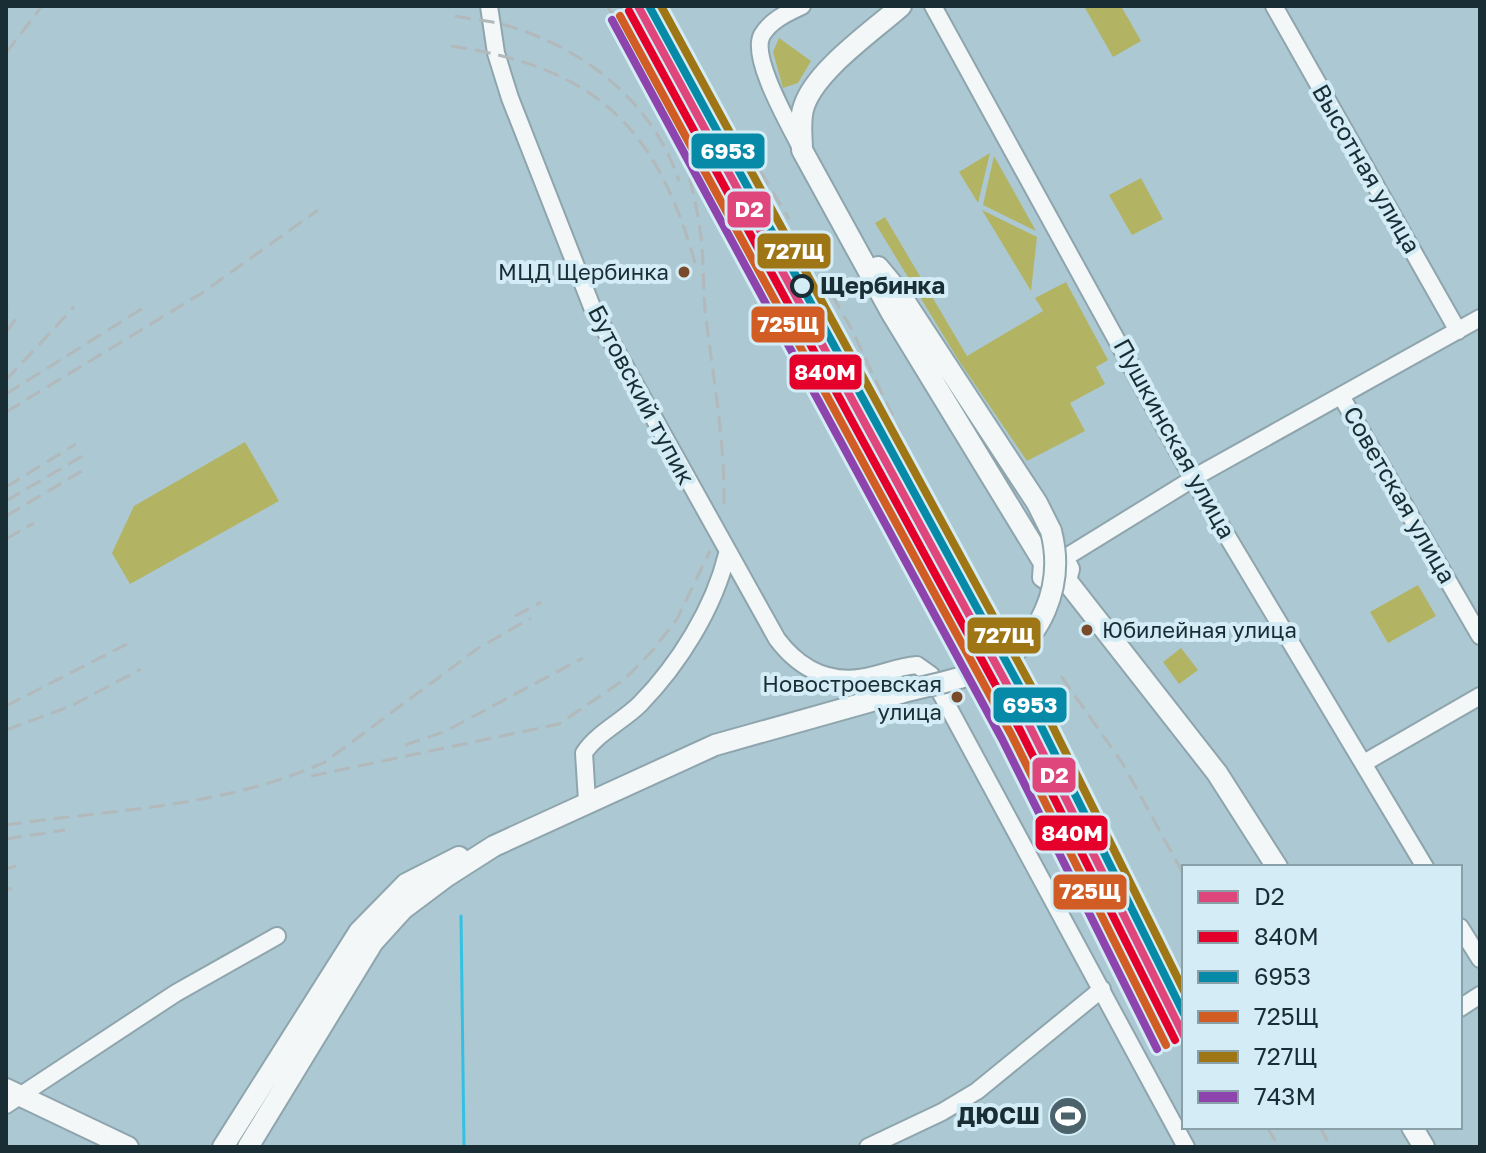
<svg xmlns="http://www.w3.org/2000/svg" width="1486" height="1153" viewBox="0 0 1486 1153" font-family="'Golos Text',sans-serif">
<rect width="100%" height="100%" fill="#acc8d3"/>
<path fill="#b3b463" d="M 1088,6 L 1121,6 L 1141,41 L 1113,57 L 1085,8 Z
M 779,38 L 811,61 L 798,83 L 783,88 L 773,52 Z
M 990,153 L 978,203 L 959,172 Z
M 994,156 L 1036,231 L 983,205 Z
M 1141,178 L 1163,219 L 1132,235 L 1109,195 Z
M 982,210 L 1037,237 L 1031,291 Z
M 885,217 L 967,356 L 1043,311 L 1035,298 L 1066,282 L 1108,360 L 1096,367 L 1105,384 L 1070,403 L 1085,431 L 1027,461 L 959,361 L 875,223 Z
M 245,442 L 279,501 L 130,584 L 112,553 L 134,506 Z
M 1418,585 L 1436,616 L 1388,643 L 1370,612 Z
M 1181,648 L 1198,670 L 1179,684 L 1163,662 Z"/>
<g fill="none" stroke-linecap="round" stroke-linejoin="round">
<path stroke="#34c1e1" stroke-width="3" d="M 461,916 L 464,1147"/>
<defs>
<path id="minor" d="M 489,6 L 496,53 L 510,98 L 592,307 L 777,639 C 801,671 834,686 874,675 C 889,671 902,666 917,665 L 931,675 L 1186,1147
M 933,6 L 1193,479 L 1425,867
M 1274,6 L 1458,331
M 800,146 C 789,124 750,57 762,35 C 771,20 787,13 802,6
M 1341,396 L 1480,636
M 1063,559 L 1204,472 L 1480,318
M 1364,763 L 1480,696
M 587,801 L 584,753 C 597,733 623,721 640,704 C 679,664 714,608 727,554
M 1460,927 L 1480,959
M 1460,1008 L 1480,995
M 6,1105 L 176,993 L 277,936
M 868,1147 L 942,1112 L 977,1091 L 1102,989"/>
<path id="major" d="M 901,6 C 873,31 816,70 804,106 C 799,120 802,136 802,150 L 891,312 L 1044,563 L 1043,577 L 1055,585 L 1066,580 L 1069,569 L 1063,559 L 1052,557 L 1044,563
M 878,267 L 898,291 L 1037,503 L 1051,531
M 1066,580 L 1217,773 L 1277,867
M 6,1089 L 128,1147
M 1412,1127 L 1424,1147
M 223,1147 L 359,932 L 406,884 L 459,857
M 248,1147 L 373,942 L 403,909 L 447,876 L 494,846 L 715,745 L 900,693"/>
</defs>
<use href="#minor" stroke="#8fa5ad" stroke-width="20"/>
<use href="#major" stroke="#8fa5ad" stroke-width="24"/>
<use href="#minor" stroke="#f3f7f8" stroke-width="16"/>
<use href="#major" stroke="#f3f7f8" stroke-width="20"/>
<path stroke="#b2b9bb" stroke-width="3" stroke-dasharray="16 8" stroke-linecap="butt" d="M 607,6 C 657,77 693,159 702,246 C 704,270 703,295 706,319 C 714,382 725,443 724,506
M 662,6 L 789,219
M 455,16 C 475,20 496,21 515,28 C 589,52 654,105 679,181
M 635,26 L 719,153
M 451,46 C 593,67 656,124 695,263
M 6,53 L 42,6
M 808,253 L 851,328 L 984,609 L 1184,976
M 6,311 L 8,308
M 6,332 L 16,319
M 6,380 L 74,307
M 6,394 L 148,305
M 6,412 L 202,293 L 318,210
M 6,487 L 76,444
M 6,501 L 84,455
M 6,516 L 87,468
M 6,539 L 34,523
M 515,616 L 541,602
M 1061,676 L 1123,764 L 1184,875
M 6,706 L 127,644
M 6,730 L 71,706 L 141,669
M 405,745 L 444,732 L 583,658
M 311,776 L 559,724 L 625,679 L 653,650 L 677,619 L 710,551
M 6,825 C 114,809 223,808 325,762 L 477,649 L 531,618
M 6,839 L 65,830
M 6,869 L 16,866
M 6,890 L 12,888
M 1267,1127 L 1279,1147
M 1320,1127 L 1331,1147"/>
<defs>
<path id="major-bridge" d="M 900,693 C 929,685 962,680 990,667 C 1042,643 1065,585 1051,531"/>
</defs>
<use href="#major-bridge" stroke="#8fa5ad" stroke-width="24" stroke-linecap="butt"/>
<use href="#major-bridge" stroke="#f3f7f8" stroke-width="20"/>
<defs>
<path id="rail-1" d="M 638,6 L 1029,725 L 1184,1036"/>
<path id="rail-2" d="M 629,11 L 1020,730 L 1175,1040"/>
<path id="rail-3" d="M 649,6 L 1038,720 L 1184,1014"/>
<path id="rail-4" d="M 620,16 L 1011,734 L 1166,1045"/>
<path id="rail-5" d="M 661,6 L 1047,715 L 1184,991"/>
<path id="rail-6" d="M 612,20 L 1002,739 L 1157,1049"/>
</defs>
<use href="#rail-1" stroke="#d3ecf5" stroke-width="14"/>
<use href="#rail-2" stroke="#d3ecf5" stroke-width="14"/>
<use href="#rail-3" stroke="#d3ecf5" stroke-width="14"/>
<use href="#rail-4" stroke="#d3ecf5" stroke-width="14"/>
<use href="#rail-5" stroke="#d3ecf5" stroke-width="14"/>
<use href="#rail-6" stroke="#d3ecf5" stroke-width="14"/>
<use href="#rail-1" stroke="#df477c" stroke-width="8"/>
<use href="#rail-2" stroke="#e4002b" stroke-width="8"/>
<use href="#rail-3" stroke="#068aa8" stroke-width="8"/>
<use href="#rail-4" stroke="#d15d25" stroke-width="8"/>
<use href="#rail-5" stroke="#9e7615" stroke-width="8"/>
<use href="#rail-6" stroke="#8e44ad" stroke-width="8"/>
</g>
<defs>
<symbol id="stadium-disc" viewBox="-11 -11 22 22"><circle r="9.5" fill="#4c636c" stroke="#d3ecf5"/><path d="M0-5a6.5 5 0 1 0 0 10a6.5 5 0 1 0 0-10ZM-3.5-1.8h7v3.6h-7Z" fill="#fff"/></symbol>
</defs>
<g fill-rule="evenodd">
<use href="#stadium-disc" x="1046" y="1094" width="44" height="44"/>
</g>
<g fill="#7a4b2a" stroke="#d3ecf5" stroke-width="3">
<circle cx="684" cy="272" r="7"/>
<circle cx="1087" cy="630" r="7"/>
<circle cx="957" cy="697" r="7"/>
</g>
<circle fill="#d3ecf5" stroke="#192d34" stroke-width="4" cx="802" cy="286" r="10"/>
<g text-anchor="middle" stroke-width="8" stroke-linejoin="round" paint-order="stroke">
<g font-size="22" fill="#192d34" stroke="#d3ecf5" text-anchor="end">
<text x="669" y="280">МЦД Щербинка</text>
<text x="1102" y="638" text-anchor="start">Юбилейная улица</text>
<text x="942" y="692">Новостроевская<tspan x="942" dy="28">улица</tspan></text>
</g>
<g font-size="24" fill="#192d34" stroke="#d3ecf5">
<text transform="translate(1366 169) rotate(60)" y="8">Высотная улица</text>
<text transform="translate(641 395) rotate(62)" y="8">Бутовский тупик</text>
<text transform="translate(1174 439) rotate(61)" y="8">Пушкинская улица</text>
<text transform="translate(1399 495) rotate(60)" y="8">Советская улица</text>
</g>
<g font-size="24" font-weight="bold" fill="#192d34" stroke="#d3ecf5" text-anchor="start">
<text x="820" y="294">Щербинка</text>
</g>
<g font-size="24" font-weight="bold" fill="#192d34" stroke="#d3ecf5" text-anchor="end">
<text x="1040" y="1124">ДЮСШ</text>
</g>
</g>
<g stroke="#d3ecf5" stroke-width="3">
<rect x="690" y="132" width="76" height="38" rx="8" fill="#068aa8"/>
<rect x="726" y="190" width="46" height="39" rx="8" fill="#df477c"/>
<rect x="756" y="232" width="76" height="38" rx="8" fill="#9e7615"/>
<rect x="750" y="305" width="76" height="39" rx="8" fill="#d15d25"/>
<rect x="788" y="353" width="75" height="38" rx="8" fill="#e4002b"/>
<rect x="966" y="616" width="76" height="39" rx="8" fill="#9e7615"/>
<rect x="992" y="686" width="76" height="38" rx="8" fill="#068aa8"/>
<rect x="1031" y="756" width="46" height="38" rx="8" fill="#df477c"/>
<rect x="1034" y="814" width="75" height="38" rx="8" fill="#e4002b"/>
<rect x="1052" y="873" width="76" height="38" rx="8" fill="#d15d25"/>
</g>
<g font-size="22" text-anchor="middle" font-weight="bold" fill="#fff">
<text x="728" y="159">6953</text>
<text x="749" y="217">D2</text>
<text x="794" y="259">727Щ</text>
<text x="788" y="332">725Щ</text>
<text x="825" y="380">840М</text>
<text x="1004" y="643">727Щ</text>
<text x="1030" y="713">6953</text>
<text x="1054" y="783">D2</text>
<text x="1072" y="841">840М</text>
<text x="1090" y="899">725Щ</text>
</g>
<rect width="1486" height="1153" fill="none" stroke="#192d34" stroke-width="16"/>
<rect x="1182" y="865" width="280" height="264" fill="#d3ecf5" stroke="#89a0a8" stroke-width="2"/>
<rect x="1198" y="891" width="40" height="12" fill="#df477c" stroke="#89a0a8" stroke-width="2"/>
<text x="1254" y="905" font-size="24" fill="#192d34">D2</text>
<rect x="1198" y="931" width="40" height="12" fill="#e4002b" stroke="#89a0a8" stroke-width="2"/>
<text x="1254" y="945" font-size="24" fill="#192d34">840М</text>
<rect x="1198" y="971" width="40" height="12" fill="#068aa8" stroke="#89a0a8" stroke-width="2"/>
<text x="1254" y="985" font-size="24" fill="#192d34">6953</text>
<rect x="1198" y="1011" width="40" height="12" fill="#d15d25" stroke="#89a0a8" stroke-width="2"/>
<text x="1254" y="1025" font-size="24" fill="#192d34">725Щ</text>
<rect x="1198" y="1051" width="40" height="12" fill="#9e7615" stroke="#89a0a8" stroke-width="2"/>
<text x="1254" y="1065" font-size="24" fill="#192d34">727Щ</text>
<rect x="1198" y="1091" width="40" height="12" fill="#8e44ad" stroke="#89a0a8" stroke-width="2"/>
<text x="1254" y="1105" font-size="24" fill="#192d34">743М</text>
</svg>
